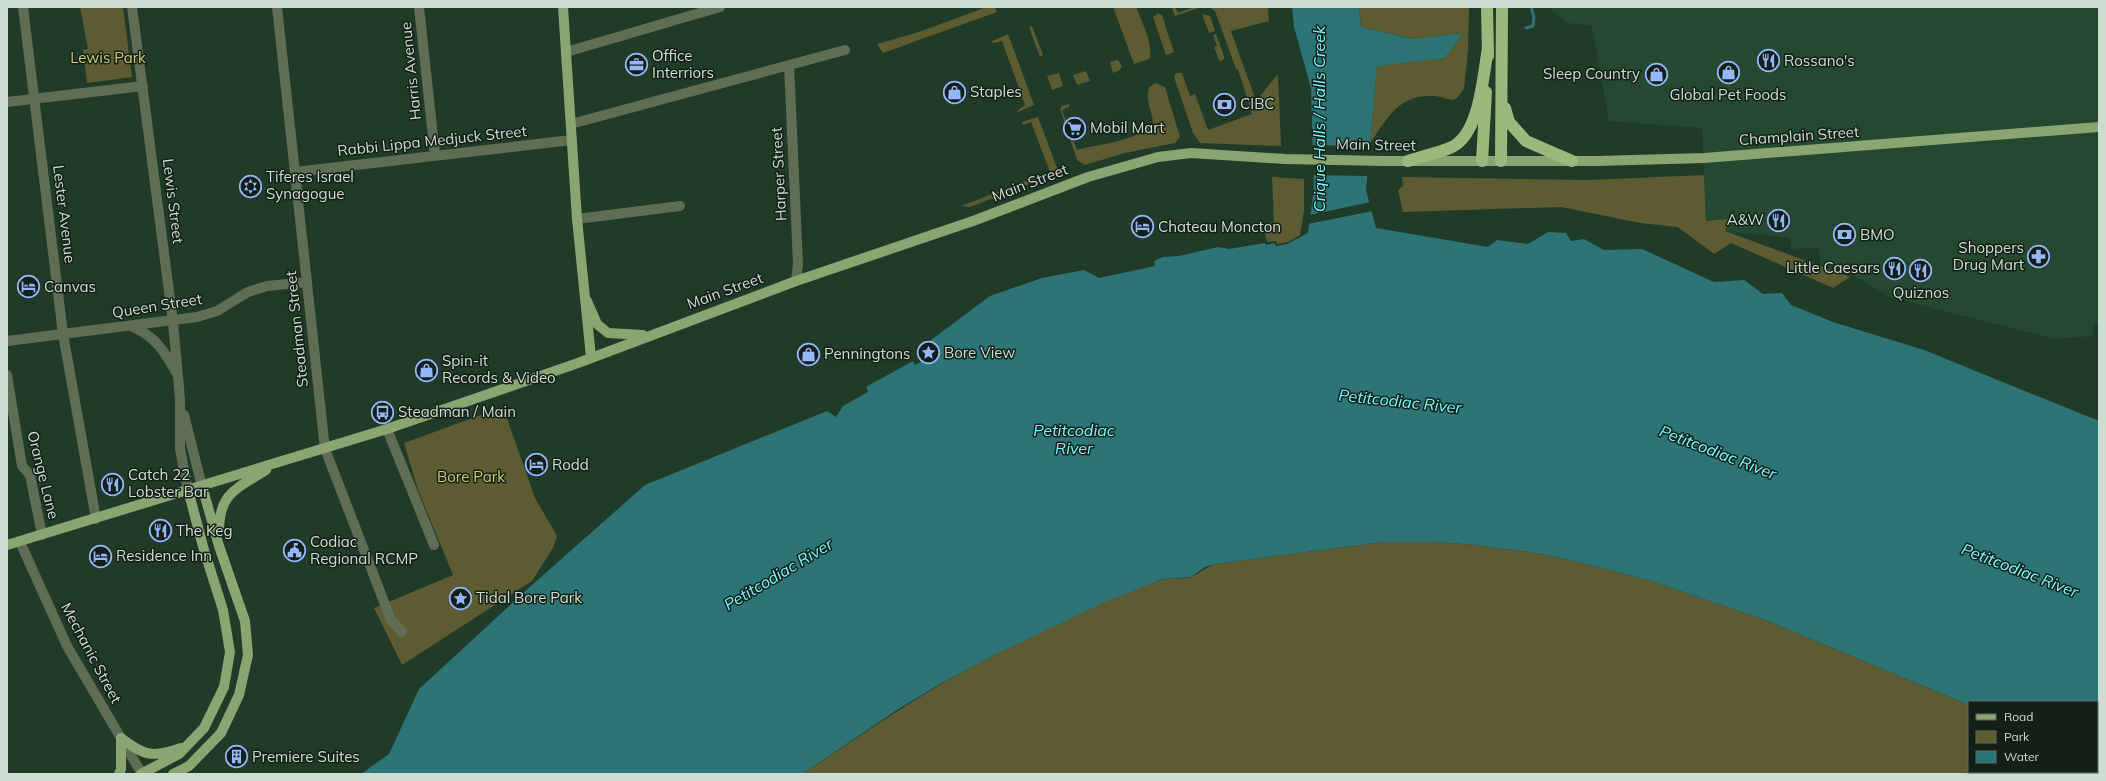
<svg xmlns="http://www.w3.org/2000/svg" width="2106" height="781" viewBox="0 0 2106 781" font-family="Mulish,sans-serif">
<rect width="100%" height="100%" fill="#203c28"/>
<path fill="#254830" d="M 1548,7 L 2099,7 L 2099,324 L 2093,324 L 2093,336 L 2055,339 L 1890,297 L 1855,276 L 1854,263 L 1821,267 L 1819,248 L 1791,249 L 1790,238 L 1724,231 L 1729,220 L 1706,221 L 1702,128 L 1609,121 L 1592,26 L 1570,23 L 1569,25 Z"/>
<path fill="#5c5b31" d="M 80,7 L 123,7 L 132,77 L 87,83 L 83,50 L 88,49 Z
M 987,7 L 995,8 L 997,12 L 883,53 L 877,44 L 916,33 Z
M 1113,7 L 1136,7 C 1141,20 1155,47 1149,59 L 1134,64 Z
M 1175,7 L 1178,13 L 1194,7 L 1202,7 L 1175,16 L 1172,8 Z
M 1209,7 L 1268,7 L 1269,21 L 1231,31 L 1256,101 L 1278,74 L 1281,146 L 1200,143 L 1193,133 L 1174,77 L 1176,73 L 1182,73 L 1190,96 L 1195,94 L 1208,130 L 1252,114 L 1238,69 L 1236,69 L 1215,11 Z
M 1359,7 L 1469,7 L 1468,50 L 1464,89 L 1457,98 L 1453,100 C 1446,99 1440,96 1434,96 C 1398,94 1388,118 1370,143 L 1377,65 L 1445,58 L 1463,33 L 1414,39 L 1361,27 Z
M 1158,13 L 1162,15 L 1174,52 L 1166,55 L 1153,17 Z
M 1202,14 L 1210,16 L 1215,31 L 1209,33 Z
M 1032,26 L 1043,55 L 1040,57 L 1029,27 Z
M 1008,34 L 1034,105 L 1018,112 L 1018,110 L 1025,105 L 1002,41 L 993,43 L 992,41 Z
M 1216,34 L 1224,56 L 1224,59 L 1220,62 L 1214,47 L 1217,46 L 1213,35 Z
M 1118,60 L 1122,66 L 1120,70 L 1113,73 L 1110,62 Z
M 1086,71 L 1090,81 L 1077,85 L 1073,75 Z
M 1059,73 L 1063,86 L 1052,90 L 1047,76 Z
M 1156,83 L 1165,87 L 1180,137 L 1175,143 L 1125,153 L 1085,165 L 1077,160 L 1060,109 L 1062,106 L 1069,104 L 1069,107 L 1062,110 L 1077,150 C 1101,143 1134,143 1153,123 C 1152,109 1145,102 1149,87 Z
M 1038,117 L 1057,168 L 1052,175 L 970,207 L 961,206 L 1050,172 L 1031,122 L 1023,125 L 1022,122 Z
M 1704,175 L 1706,221 L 1729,219 L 1725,231 L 1850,277 L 1833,288 L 1731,243 L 1714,254 L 1678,227 L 1640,223 L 1561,207 L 1403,212 L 1398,190 L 1403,186 L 1402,177 L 1588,180 Z
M 1272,177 L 1304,179 L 1304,211 L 1300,235 L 1288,242 L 1277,244 L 1276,241 L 1267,242 L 1263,224 L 1274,222 Z
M 503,407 L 535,498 L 557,536 L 553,548 L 532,581 L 402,665 L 374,608 L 453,575 L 418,490 L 404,443 Z
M 1383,542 L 1438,542 L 1475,545 L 1543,554 L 1606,569 L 1651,581 L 1763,619 L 1969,705 L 1969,772 L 2097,772 L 2097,762 L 2099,763 L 2099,774 L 802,774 C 865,733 925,690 992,656 C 1046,627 1103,599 1161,580 C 1171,577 1182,580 1191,577 C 1199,574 1206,567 1215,564 Z"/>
<path fill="#2c7476" d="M 1292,7 L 1359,7 L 1361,27 L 1413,39 L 1463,33 L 1445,58 L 1377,66 L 1366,190 L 1376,228 L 1488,247 L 1497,240 L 1528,244 L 1548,232 L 1566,233 L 1571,241 L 1584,239 L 1604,250 L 1642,249 L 1714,282 L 1744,280 L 1763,294 L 1782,293 L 1791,305 L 1833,322 L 1924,350 L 2099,421 L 2099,763 L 2097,762 L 2097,702 L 1969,702 L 1969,705 L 1763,619 L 1651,581 L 1606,569 L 1543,554 L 1475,545 L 1438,542 L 1383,542 L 1215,564 L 1205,567 L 1191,577 L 1163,579 L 1107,601 L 992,656 L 942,683 L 900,708 L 802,774 L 361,774 L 389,754 L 419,689 L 532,585 L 645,485 L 827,411 L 836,417 L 843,406 L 868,392 L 866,387 L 913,361 L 915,365 L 933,355 L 927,343 L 990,296 L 1042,278 L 1084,270 L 1099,278 L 1155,266 L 1154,261 L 1163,257 L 1179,256 L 1218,247 L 1229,249 L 1265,243 L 1266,245 L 1275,243 L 1276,246 L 1287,244 L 1308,233 L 1314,189 L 1311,88 L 1294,27 Z"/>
<path fill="#203c28" d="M 1311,145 L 1372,146 L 1369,176 L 1312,175 Z
M 1371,202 L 1373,211 L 1308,224 L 1309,215 Z"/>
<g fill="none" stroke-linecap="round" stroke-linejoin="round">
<path stroke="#2c7476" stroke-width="3" d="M 1526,28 L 1533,26 L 1534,17 L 1531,7"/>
<path stroke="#606d55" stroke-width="10" d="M 23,7 L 63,334 L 96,519
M 132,7 L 173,322 L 180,399 L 180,449 L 188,490
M 277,7 L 325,449 L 391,620 L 402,632
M 419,7 L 435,155
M 566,52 L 720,7
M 789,65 L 798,264 L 796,281
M 7,102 L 143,86
M 571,124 L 845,50
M 295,172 L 572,140
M 577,219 L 680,206
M 133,327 C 155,336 165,352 176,372
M 7,341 L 197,317 L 217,311 L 248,292 L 267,286 L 307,282
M 7,375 L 22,466 L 30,475 L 42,535
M 184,415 L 202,486
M 387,429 L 434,545
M 20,542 L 67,646 L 142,774"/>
<path stroke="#8aa472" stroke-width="10" d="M 563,7 L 577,219 L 591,357
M 587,301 L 597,324 L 608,333 L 643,335
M 219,532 C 219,493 236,489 266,470
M 7,545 L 387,429 L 578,363 L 796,281 L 973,221 L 1088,177 L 1158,157 L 1191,153 L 1285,159 L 1384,161 L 1597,161 L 1704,158 L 2099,127
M 121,738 C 145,756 152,758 181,748
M 119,774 L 121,769 L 121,738
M 141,774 L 179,754 L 204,728 L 224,687 L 230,652 L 223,610 L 204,550 L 188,490
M 173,774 L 189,766 L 221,733 L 239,695 L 248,655 L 245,621 L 219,546 L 202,486"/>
<path stroke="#9bb97d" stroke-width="12" d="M 1487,7 L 1488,56
M 1505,108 L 1509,122 L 1526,141 L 1572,161
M 1408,161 C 1422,156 1439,153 1452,147 C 1480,133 1483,76 1488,48
M 1482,161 L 1486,92
M 1501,161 L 1502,7"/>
</g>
<defs>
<symbol id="restaurant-ring" viewBox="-11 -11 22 22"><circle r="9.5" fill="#142017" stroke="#94b7fd" stroke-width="1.5"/><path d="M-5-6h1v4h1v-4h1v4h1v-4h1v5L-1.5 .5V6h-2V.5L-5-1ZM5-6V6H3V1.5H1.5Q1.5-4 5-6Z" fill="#94b7fd"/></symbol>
<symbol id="office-ring" viewBox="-11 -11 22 22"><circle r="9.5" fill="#142017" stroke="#94b7fd" stroke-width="1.5"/><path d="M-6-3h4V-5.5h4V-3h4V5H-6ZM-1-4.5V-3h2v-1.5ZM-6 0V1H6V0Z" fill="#94b7fd"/></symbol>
<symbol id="shop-ring" viewBox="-11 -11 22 22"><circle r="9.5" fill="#142017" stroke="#94b7fd" stroke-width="1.5"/><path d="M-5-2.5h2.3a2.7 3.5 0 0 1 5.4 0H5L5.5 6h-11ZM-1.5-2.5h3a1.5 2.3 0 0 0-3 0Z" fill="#94b7fd"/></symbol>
<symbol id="bank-ring" viewBox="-11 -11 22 22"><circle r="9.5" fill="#142017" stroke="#94b7fd" stroke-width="1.5"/><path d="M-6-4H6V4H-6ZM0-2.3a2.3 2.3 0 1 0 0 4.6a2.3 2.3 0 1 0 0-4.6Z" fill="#94b7fd"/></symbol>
<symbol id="supermarket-ring" viewBox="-11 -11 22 22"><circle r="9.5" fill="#142017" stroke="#94b7fd" stroke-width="1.5"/><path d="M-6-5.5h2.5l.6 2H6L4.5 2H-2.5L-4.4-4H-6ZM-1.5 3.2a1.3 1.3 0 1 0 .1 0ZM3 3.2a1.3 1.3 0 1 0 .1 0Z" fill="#94b7fd"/></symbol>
<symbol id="synagogue-ring" viewBox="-11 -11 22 22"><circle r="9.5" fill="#142017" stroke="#94b7fd" stroke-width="1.5"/><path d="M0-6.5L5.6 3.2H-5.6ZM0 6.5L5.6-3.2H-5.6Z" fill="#94b7fd"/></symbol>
<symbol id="hotel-ring" viewBox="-11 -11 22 22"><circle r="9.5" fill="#142017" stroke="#94b7fd" stroke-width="1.5"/><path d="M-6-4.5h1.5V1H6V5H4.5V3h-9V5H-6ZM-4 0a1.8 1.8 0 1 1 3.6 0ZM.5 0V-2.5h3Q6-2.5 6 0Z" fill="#94b7fd"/></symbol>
<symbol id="pharmacy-ring" viewBox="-11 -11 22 22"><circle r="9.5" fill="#142017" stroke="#94b7fd" stroke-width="1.5"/><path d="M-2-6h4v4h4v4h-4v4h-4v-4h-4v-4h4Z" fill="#94b7fd"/></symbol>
<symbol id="sight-ring" viewBox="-11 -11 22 22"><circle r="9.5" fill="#142017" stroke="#94b7fd" stroke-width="1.5"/><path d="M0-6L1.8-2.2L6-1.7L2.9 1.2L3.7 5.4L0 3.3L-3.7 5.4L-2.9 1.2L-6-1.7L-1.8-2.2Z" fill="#94b7fd"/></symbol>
<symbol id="bus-ring" viewBox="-11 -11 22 22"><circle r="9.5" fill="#142017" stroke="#94b7fd" stroke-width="1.5"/><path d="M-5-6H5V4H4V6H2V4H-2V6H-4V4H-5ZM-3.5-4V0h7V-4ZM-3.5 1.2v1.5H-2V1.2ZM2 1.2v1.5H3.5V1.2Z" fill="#94b7fd"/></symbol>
<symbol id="civic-ring" viewBox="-11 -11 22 22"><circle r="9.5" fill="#142017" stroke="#94b7fd" stroke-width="1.5"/><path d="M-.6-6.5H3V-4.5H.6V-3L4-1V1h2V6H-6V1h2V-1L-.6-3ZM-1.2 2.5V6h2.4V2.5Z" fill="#94b7fd"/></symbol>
<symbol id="building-ring" viewBox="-11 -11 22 22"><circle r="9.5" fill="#142017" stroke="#94b7fd" stroke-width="1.5"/><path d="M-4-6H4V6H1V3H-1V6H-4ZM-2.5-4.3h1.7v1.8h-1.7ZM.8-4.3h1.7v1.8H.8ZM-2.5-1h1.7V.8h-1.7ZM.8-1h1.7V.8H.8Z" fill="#94b7fd"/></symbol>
</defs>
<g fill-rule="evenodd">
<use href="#restaurant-ring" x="1756" y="48" width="25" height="25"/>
<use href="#office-ring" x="624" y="52" width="25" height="25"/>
<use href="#shop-ring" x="1716" y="60" width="25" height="25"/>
<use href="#shop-ring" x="1644" y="62" width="25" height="25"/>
<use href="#shop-ring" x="942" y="80" width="25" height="25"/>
<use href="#bank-ring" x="1212" y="92" width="25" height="25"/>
<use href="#supermarket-ring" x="1062" y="116" width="25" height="25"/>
<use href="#synagogue-ring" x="238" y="174" width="25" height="25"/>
<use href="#restaurant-ring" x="1766" y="208" width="25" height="25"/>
<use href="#hotel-ring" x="1130" y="214" width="25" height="25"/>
<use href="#bank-ring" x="1832" y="222" width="25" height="25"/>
<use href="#pharmacy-ring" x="2026" y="244" width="25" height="25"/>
<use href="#restaurant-ring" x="1882" y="256" width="25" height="25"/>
<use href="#restaurant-ring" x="1908" y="258" width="25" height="25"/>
<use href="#hotel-ring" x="16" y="274" width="25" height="25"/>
<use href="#sight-ring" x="916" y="340" width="25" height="25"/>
<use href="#shop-ring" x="796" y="342" width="25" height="25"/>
<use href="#shop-ring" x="414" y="358" width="25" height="25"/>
<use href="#bus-ring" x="370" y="400" width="25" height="25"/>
<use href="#hotel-ring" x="524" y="452" width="25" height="25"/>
<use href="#restaurant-ring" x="100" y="472" width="25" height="25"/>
<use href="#restaurant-ring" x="148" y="518" width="25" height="25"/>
<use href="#civic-ring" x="282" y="538" width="25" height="25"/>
<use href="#hotel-ring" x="88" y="544" width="25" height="25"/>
<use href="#sight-ring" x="448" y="586" width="25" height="25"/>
<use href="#building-ring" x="224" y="744" width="25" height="25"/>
</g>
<g text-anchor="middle" stroke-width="3" stroke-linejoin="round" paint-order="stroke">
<g font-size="15" fill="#cdddd1" stroke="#142017" text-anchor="start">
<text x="652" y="61">Office<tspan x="652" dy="17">Interriors</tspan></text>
<text x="1784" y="66">Rossano's</text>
<text x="1640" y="79" text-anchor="end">Sleep Country</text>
<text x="970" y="97">Staples</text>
<text x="1728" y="100" text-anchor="middle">Global Pet Foods</text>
<text x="1240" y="109">CIBC</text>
<text x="1090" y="133">Mobil Mart</text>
<text x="266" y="182">Tiferes Israel<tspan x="266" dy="17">Synagogue</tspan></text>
<text x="1764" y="225" text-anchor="end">A&amp;W</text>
<text x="1158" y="232">Chateau Moncton</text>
<text x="1860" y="240">BMO</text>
<text x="2024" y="253" text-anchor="end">Shoppers<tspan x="2024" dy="17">Drug Mart</tspan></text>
<text x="1880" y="273" text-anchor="end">Little Caesars</text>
<text x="44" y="292">Canvas</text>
<text x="1921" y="298" text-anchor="middle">Quiznos</text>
<text x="944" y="358">Bore View</text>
<text x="824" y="359">Penningtons</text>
<text x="442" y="366">Spin-it<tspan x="442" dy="17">Records &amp; Video</tspan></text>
<text x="398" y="417">Steadman / Main</text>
<text x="552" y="470">Rodd</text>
<text x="128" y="480">Catch 22<tspan x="128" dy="17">Lobster Bar</tspan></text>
<text x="176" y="536">The Keg</text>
<text x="310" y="547">Codiac<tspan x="310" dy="17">Regional RCMP</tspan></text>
<text x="116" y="561">Residence Inn</text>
<text x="476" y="603">Tidal Bore Park</text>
<text x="252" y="762">Premiere Suites</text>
</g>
<g font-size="15" fill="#cecc6c" stroke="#142017">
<text x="108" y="63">Lewis Park</text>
<text x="471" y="482">Bore Park</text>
</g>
<g font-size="15" fill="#cdddd1" stroke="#142017">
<text transform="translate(411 71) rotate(-96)" y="5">Harris Avenue</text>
<text transform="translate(1799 136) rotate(-4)" y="5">Champlain Street</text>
<text transform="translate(432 141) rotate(-6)" y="5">Rabbi Lippa Medjuck Street</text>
<text transform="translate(1376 145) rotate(1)" y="5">Main Street</text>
<text transform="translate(779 174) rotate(-93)" y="5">Harper Street</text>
<text transform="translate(1030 183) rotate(-21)" y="5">Main Street</text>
<text transform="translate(173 201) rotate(83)" y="5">Lewis Street</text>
<text transform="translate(64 214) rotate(83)" y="5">Lester Avenue</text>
<text transform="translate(725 291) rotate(-20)" y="5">Main Street</text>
<text transform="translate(157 306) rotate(-9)" y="5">Queen Street</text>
<text transform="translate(297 329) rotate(-96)" y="5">Steadman Street</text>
<text transform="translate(43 475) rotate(76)" y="5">Orange Lane</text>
<text transform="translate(91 653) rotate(62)" y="5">Mechanic Street</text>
</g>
<g font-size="16" font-style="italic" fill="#75fcff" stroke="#142017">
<text transform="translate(1319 119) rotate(-90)" y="6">Crique Halls / Halls Creek</text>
<text transform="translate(1400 401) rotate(6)" y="6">Petitcodiac River</text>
<text x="1074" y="436">Petitcodiac<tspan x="1074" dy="18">River</tspan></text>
<text transform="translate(1718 452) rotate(21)" y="6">Petitcodiac River</text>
<text transform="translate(2020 570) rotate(21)" y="6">Petitcodiac River</text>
<text transform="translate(778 574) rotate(-31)" y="6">Petitcodiac River</text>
</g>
</g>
<rect width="2106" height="781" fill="none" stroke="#cdddd1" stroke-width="16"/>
<rect x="1968" y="701" width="130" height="72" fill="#142017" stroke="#5e6c61"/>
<rect x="1976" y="714" width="20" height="6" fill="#8aa472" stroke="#5e6c61"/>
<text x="2004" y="721" font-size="12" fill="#cdddd1">Road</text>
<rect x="1976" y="731" width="20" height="12" fill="#5c5b31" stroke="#5e6c61"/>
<text x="2004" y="741" font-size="12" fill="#cdddd1">Park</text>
<rect x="1976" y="751" width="20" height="12" fill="#2c7476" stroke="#5e6c61"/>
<text x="2004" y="761" font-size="12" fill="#cdddd1">Water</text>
</svg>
